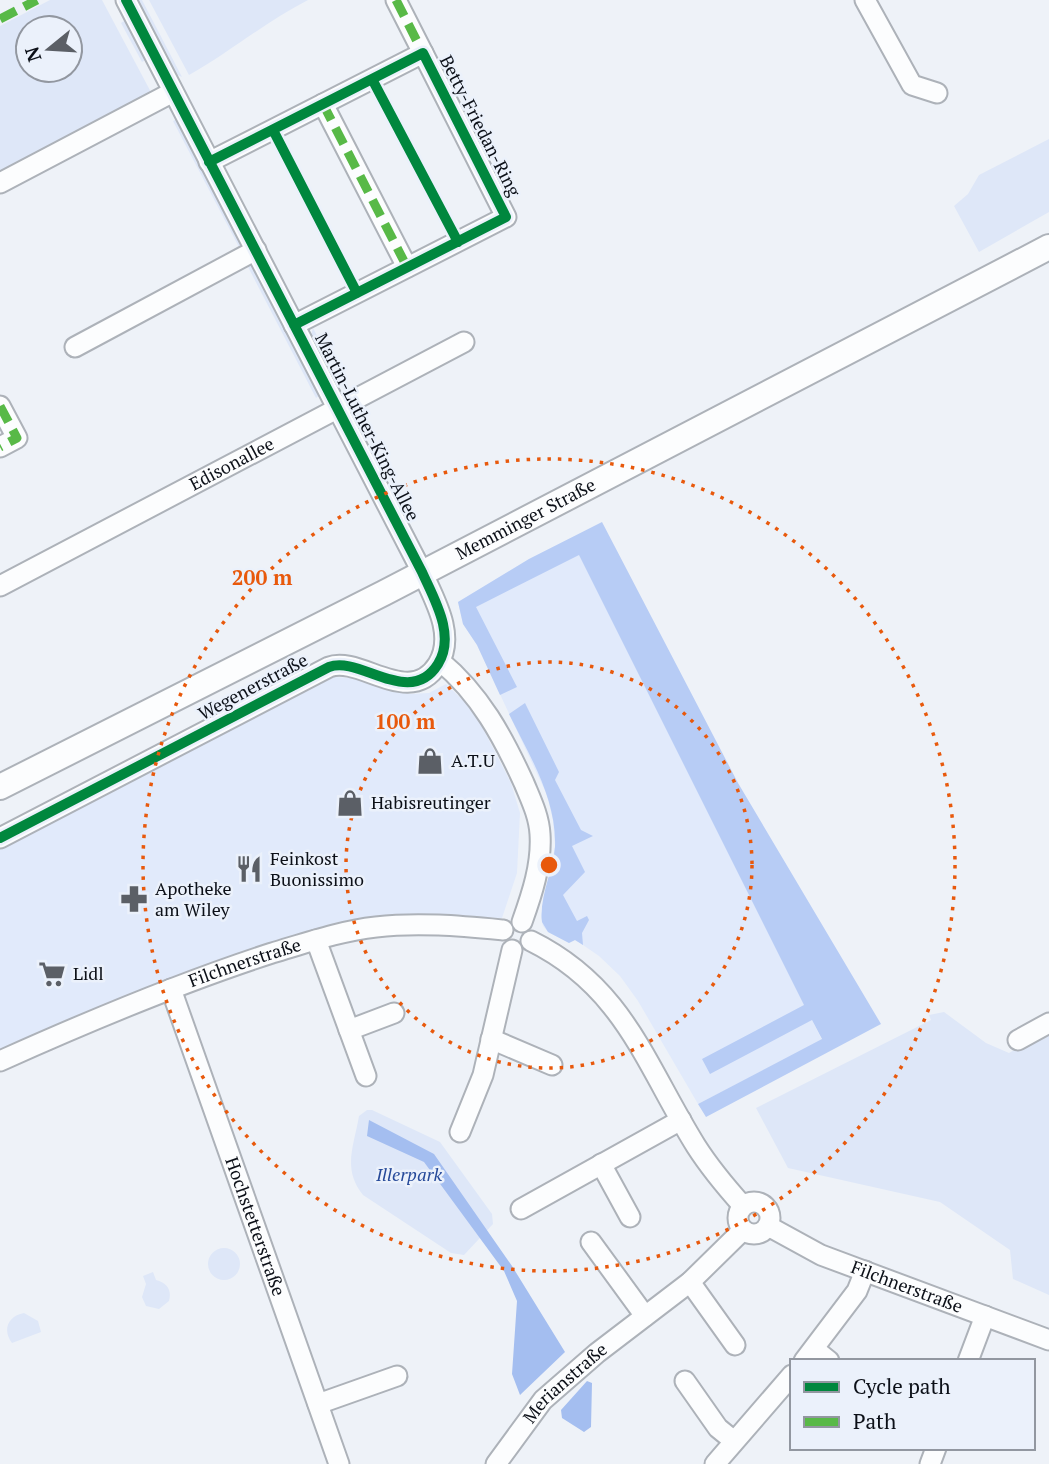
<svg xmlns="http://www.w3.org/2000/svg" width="1049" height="1464" viewBox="0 0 1049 1464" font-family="'PT Serif',serif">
<rect width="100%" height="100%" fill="#eef2f8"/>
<path fill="#e1eafb" d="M 571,538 L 822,1040 L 698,1104 L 638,1001 L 620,976 L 599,956 L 583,945 L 575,940 L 569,943 L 548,932 L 543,926 L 541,917 L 555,846 L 553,820 L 547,795 L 477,645 L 463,624 L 458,602 L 529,559 Z
M 334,677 L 351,678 L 410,694 L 429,693 L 446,684 L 474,711 L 511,783 L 520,813 L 517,873 L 502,918 L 436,917 L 352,926 L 0,1056 L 0,848 Z"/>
<path fill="#dee7f8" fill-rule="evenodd" d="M 50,0 L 102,0 L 153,96 L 0,176 L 0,26 ZM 28,28 L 70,28 L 70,70 L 28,70 Z
M 134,0 L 142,0 L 182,77 L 173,73 Z
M 149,0 L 308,0 C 265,22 230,52 189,75 Z
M 127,19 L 149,58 L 142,62 L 121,23 Z
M 179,118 L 242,243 L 240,249 L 173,121 Z
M 1049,139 L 1049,212 L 979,252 L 954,206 L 968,194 L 979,175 Z
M 247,265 L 255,266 L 323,393 L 316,398 Z
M 313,328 L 342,384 L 336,387 L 310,339 Z
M 944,1012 L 986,1043 L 1009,1053 L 1049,1030 L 1049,1295 L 1013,1279 L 1010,1250 L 940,1202 L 788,1168 L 756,1108 L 931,1020 L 929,1015 Z
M 367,1110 L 372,1110 L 440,1142 L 492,1214 L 493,1224 L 464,1255 L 451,1253 L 363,1195 C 342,1169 354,1146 359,1116 Z
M208 1264a16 16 0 1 1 32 0a16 16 0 1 1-32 0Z
M 153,1272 L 156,1280 C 167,1283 172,1290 169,1301 L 159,1309 L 146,1306 L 142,1297 L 146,1284 L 143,1276 Z
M 24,1313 L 38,1321 L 41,1332 L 12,1343 C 2,1330 8,1316 24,1313 Z"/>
<path fill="#b7ccf5" d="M 602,522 L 738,783 L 881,1024 L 706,1117 L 698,1104 L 822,1039 L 812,1020 L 710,1074 L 702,1059 L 804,1005 L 579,555 L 476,607 L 517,687 L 500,695 L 477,645 L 463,624 L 458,602 L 529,559 Z
M 525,703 L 559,772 L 555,780 L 581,830 L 593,836 L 572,846 L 585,872 L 563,895 L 577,921 L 587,916 L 589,920 L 582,933 L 583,945 L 575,940 L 569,943 L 548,932 L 542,922 C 539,897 553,871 555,847 C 557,799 529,755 509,714 Z"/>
<path fill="#a4bef0" d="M 369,1120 L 434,1154 L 512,1266 L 565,1352 L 520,1395 L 512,1374 L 517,1301 L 504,1271 L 424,1162 L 367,1136 Z
M 587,1381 L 592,1383 L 591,1427 L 584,1432 L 562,1418 L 561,1410 Z"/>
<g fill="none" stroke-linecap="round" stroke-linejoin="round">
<defs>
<g id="minor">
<path d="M 396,0 L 423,53"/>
<path d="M 865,0 L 912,85 L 937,93"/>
<path d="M 323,104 L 407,267"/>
<path d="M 209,162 L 423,53 L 506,217 L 294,325"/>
<path d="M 0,183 L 173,92"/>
<path d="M 75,347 L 256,250"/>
<path d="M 0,406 L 17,438 L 0,447"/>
<path id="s1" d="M 0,586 L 464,342"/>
<path d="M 440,661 C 480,694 503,737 524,783 C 531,800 539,816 540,834 C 542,864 532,894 522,922"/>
<path d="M 0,838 L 329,667 C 360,655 410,709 438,664 C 456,635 434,599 422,572 L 126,0"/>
<path d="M 316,940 L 366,1076"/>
<path d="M 531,941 C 624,987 645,1064 696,1146 C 710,1168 726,1187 743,1206"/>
<path id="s2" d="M 171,989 L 339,1464"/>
<path d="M 349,1030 L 394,1013"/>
<path d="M 491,1039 L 552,1065"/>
<path d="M 1018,1040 L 1049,1023"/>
<path id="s3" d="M 0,1061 C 89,1021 179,983 272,953 C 306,943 340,931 376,927 C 418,922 460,926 503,930"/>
<path d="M 460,1132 L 483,1075 L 512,950"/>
<path d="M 601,1164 L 630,1217"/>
<circle cx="754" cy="1218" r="16"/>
<path d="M 521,1209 L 681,1120"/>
<path id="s4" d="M 768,1226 L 821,1255 L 1049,1340"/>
<path d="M 591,1242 L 645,1316"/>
<path d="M 690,1282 L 735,1345"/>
<path d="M 814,1349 L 829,1361"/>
<path d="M 804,1361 L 857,1291 L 865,1271"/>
<path d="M 968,1361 L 985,1316"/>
<path d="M 685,1381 L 718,1428 L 734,1441"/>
<path d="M 318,1404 L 397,1376"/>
<path id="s5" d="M 496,1464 L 543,1400 L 597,1353 L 690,1282 L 743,1230"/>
<path d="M 715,1464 L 792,1375"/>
<path d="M 930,1464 L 936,1448"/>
</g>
<g id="major">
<path id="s6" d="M 0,787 L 384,593 L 1049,247"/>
</g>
</defs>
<use href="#minor" stroke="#adb2b9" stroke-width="23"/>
<use href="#major" stroke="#adb2b9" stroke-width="28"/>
<use href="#minor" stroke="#fcfdfe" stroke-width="19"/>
<use href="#major" stroke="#fcfdfe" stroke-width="24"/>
<path stroke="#58b947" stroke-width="9" stroke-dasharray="18 9" stroke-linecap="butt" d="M 396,0 L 423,53
M 0,19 L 37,0
M 323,104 L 407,267
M 0,406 L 17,438 L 0,447"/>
<defs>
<path id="cycleway" d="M 372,79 L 458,242
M 273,130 L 357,293
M 209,162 L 423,53 L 506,217 L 294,325
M 0,838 L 329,667 C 360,655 410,709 438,664 C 456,635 434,599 422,572 L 126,0"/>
</defs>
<use href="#cycleway" stroke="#ebf1fb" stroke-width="15"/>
<use href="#cycleway" stroke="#00873e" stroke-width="10"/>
</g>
<g fill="none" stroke="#e8590c" stroke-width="3.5" stroke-dasharray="3.5 7">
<circle cx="549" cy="865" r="203"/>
<circle cx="549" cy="865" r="406"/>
</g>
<defs>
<symbol id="shop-bare" viewBox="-9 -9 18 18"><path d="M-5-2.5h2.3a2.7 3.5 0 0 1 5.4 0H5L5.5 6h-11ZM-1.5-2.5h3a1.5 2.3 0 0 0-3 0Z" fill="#5b5f66" stroke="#ebf1fb" stroke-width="2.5" paint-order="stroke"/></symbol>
<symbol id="restaurant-bare" viewBox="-9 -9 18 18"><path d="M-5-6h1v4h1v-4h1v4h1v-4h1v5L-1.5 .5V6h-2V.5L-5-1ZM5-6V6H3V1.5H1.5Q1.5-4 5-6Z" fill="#5b5f66" stroke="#ebf1fb" stroke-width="2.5" paint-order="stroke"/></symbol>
<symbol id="pharmacy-bare" viewBox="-9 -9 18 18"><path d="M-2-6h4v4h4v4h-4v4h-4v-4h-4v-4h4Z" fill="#5b5f66" stroke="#ebf1fb" stroke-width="2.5" paint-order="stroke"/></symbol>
<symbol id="supermarket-bare" viewBox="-9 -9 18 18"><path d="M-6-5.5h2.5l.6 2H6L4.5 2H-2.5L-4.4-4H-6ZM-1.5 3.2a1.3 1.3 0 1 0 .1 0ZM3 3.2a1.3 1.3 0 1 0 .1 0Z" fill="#5b5f66" stroke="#ebf1fb" stroke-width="2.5" paint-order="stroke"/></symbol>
</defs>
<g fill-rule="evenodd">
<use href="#shop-bare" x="411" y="742" width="38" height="38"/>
<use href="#shop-bare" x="331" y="784" width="38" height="38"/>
<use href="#restaurant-bare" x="230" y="850" width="38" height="38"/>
<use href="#pharmacy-bare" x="115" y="880" width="38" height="38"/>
<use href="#supermarket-bare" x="33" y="955" width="38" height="38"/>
</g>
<g text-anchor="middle" stroke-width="5" stroke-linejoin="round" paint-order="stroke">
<g font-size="18" fill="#0c1018" stroke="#ebf1fb">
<text transform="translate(480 126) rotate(63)" y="6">Betty-Friedan-Ring</text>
<text transform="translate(367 427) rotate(63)" y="6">Martin-Luther-King-Allee</text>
<text dy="6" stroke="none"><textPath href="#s1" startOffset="262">Edisonallee</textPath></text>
<text dy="6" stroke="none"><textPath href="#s6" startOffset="590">Memminger Straße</textPath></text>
<text transform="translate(253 687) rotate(-28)" y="6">Wegenerstraße</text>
<text dy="6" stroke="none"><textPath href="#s3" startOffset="264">Filchnerstraße</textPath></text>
<text dy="6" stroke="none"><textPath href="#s2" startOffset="252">Hochstetterstraße</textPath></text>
<text dy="6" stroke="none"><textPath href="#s4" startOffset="152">Filchnerstraße</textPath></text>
<text dy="6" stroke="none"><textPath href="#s5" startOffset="107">Merianstraße</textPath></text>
</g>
<g font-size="18" fill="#0c1018" stroke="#ebf1fb" text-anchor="start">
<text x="451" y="767">A.T.U</text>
<text x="371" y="809">Habisreutinger</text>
<text x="270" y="865">Feinkost<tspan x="270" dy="21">Buonissimo</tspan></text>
<text x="155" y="895">Apotheke<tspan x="155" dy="21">am Wiley</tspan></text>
<text x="73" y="980">Lidl</text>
</g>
<g font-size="18" font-style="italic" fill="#264a9a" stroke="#ebf1fb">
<text x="409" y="1181">Illerpark</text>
</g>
</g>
<circle cx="549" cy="865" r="10" fill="#e8590c" stroke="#ebf1fb" stroke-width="3.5"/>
<g font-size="21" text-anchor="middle" font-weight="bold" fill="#e8590c" stroke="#ebf1fb" stroke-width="5" stroke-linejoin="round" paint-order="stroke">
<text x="262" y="585">200 m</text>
<text x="405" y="729">100 m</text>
</g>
<rect x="790" y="1359" width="245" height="91" fill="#ebf1fb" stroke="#9297a0" stroke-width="2"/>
<rect x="804" y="1382" width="35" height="10" fill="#00873e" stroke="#9297a0" stroke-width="2"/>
<text x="853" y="1394" font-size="21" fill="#0c1018">Cycle path</text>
<rect x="804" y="1417" width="35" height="10" fill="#58b947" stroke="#9297a0" stroke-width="2"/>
<text x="853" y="1429" font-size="21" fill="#0c1018">Path</text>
<g transform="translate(49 49) rotate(252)"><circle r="33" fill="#ebf1fb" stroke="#9297a0" stroke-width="2"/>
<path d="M0-5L12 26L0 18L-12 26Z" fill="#5b5f66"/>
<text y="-10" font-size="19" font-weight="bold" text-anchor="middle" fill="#0c1018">N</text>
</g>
</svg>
